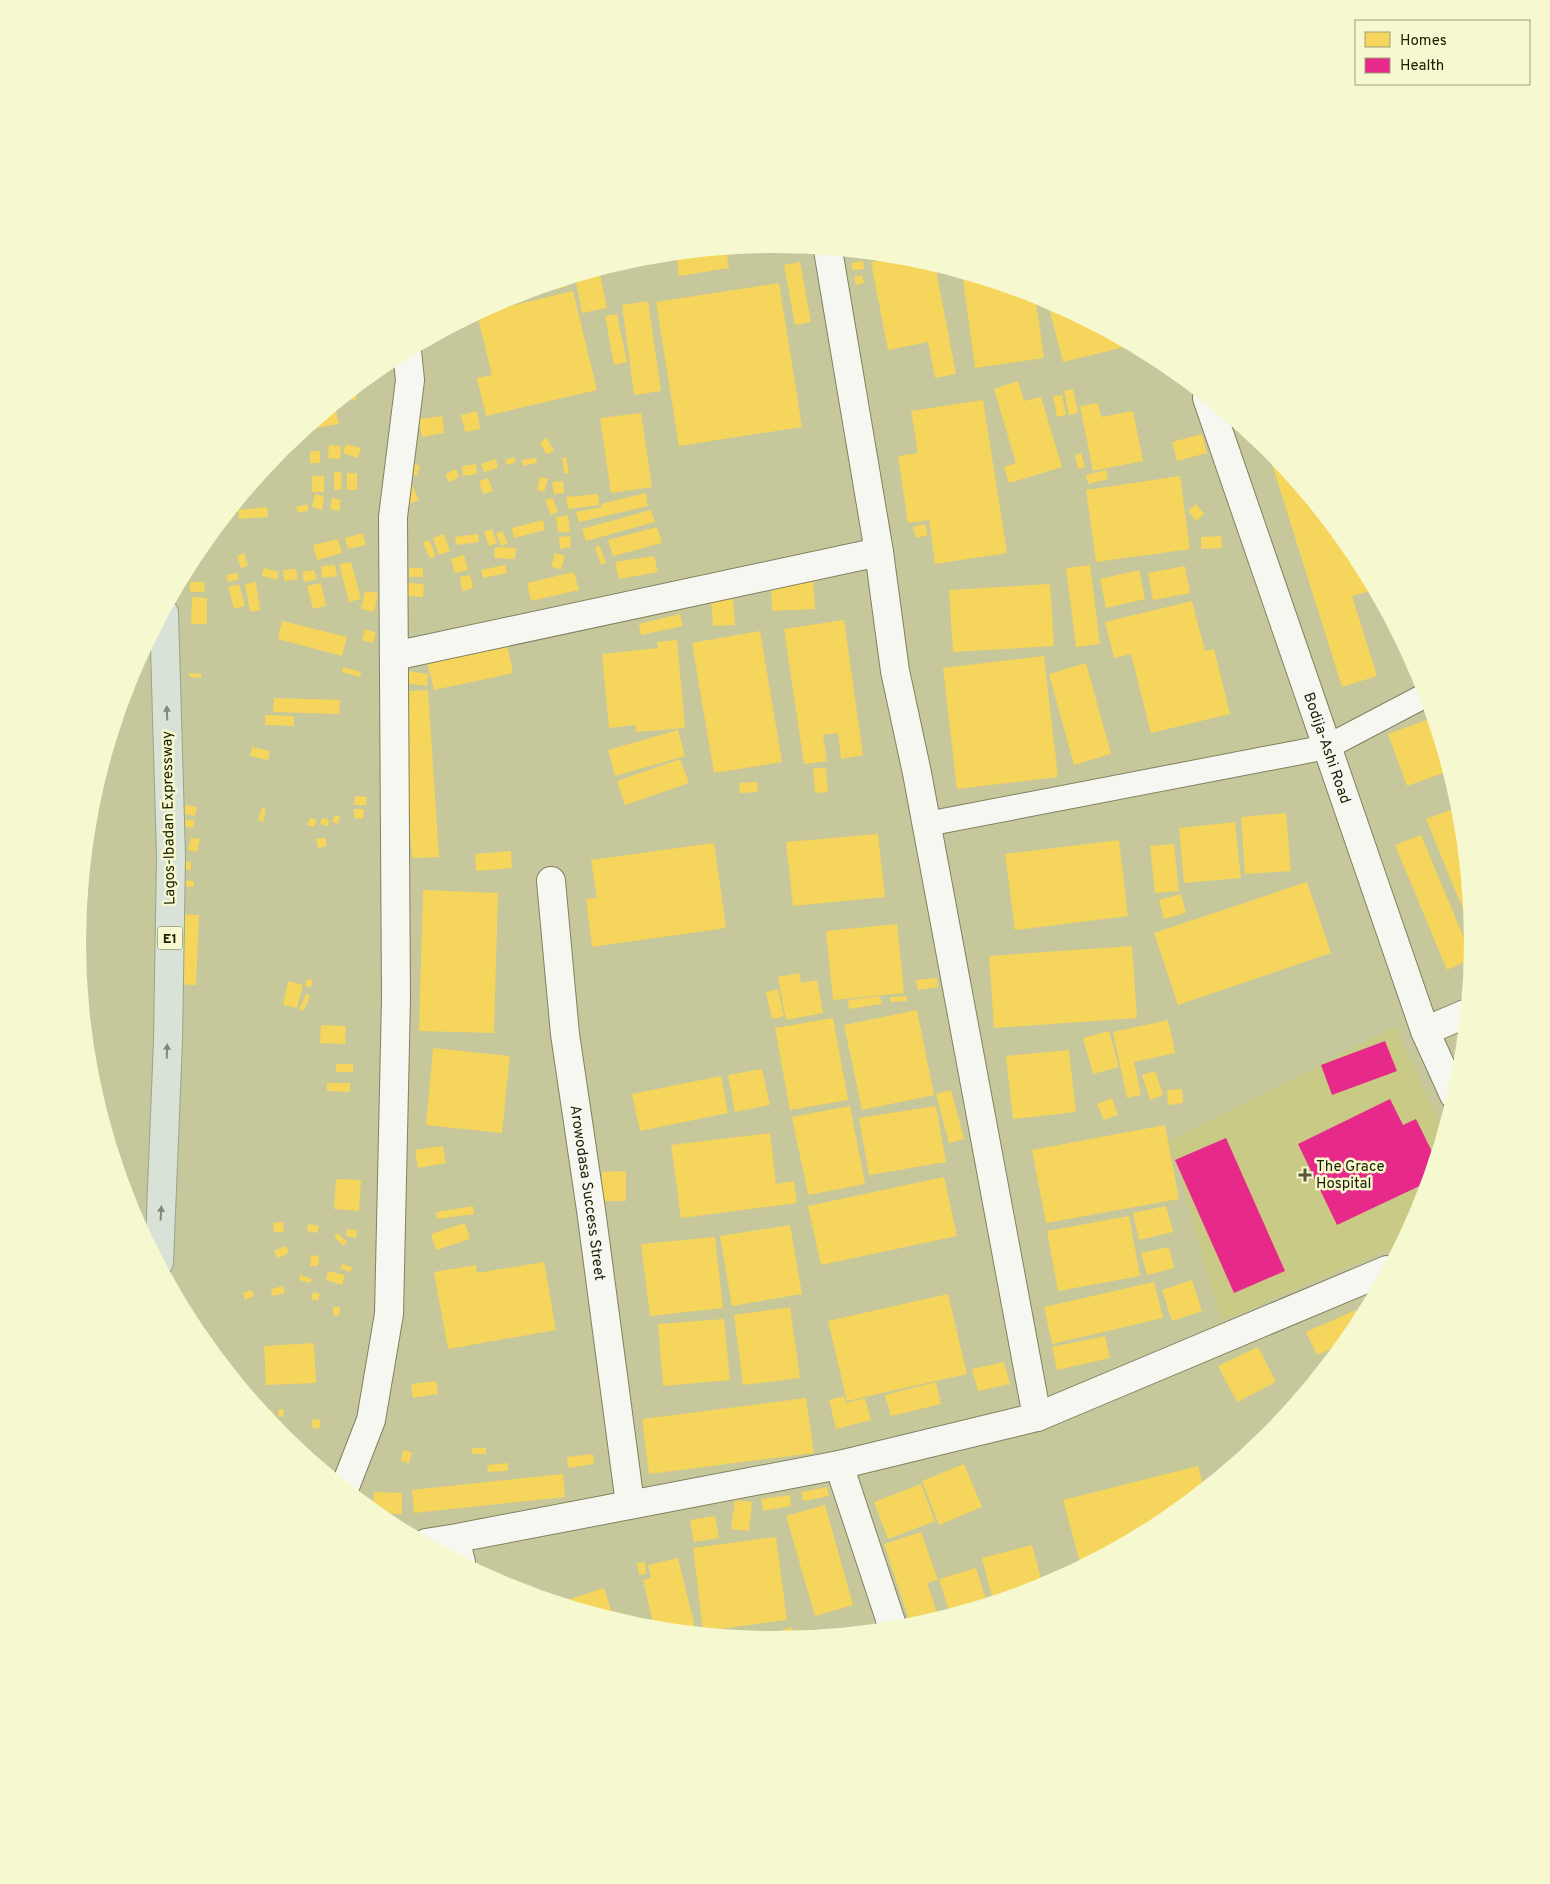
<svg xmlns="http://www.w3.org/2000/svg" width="1550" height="1884" viewBox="0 0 1550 1884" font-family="Overpass,sans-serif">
<rect width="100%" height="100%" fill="#c6c79a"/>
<path fill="#c9ca85" d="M 1395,1027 L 1443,1130 L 1419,1209 L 1400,1245 L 1221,1321 L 1170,1141 Z"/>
<path fill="#f6d55c" d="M 726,249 L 729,268 L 679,276 L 676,254 Z
M 900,257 L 911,258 L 935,265 L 956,374 L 935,378 L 928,342 L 888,350 L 871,262 Z
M 863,261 L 864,269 L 853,270 L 851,263 Z
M 800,262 L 811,322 L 795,325 L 784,265 Z
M 599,270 L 607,308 L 582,313 L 575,277 Z
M 962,273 L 1035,295 L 1044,358 L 975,368 Z
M 862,275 L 864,283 L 856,285 L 854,277 Z
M 565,280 L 566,287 L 520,295 L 520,294 Z
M 779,283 L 802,427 L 679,446 L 656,302 Z
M 573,291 L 597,390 L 486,416 L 477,378 L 492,375 L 477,314 Z
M 1047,300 L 1128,344 L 1129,346 L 1063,362 Z
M 648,301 L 661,391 L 634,395 L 622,305 Z
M 617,314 L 627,362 L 614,365 L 605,316 Z
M 1018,381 L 1024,401 L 1041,397 L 1062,467 L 1009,483 L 1004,467 L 1016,463 L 994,389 Z
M 1073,389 L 1078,413 L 1069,415 L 1064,391 Z
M 349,393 L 356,393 L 356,400 L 346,400 L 346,396 Z
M 1062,395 L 1066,415 L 1057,417 L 1053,396 Z
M 983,400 L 1007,553 L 935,564 L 929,520 L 908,523 L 898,456 L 918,453 L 911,411 Z
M 1098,403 L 1101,417 L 1133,411 L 1143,461 L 1093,471 L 1080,406 Z
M 336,411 L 339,424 L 304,430 L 325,413 Z
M 477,411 L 480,429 L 465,432 L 461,415 Z
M 641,413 L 652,487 L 611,493 L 600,418 Z
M 442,416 L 444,433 L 422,437 L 419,419 Z
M 1202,434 L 1207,453 L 1177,461 L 1172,442 Z
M 547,438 L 554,451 L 546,454 L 540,442 Z
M 346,444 L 361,448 L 358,458 L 343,453 Z
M 329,445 L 341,446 L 340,459 L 328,458 Z
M 1267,448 L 1355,555 L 1374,590 L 1352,596 L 1377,676 L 1342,687 Z
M 310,451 L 320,451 L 320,463 L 310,463 Z
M 1081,453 L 1085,467 L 1078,469 L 1075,455 Z
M 514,457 L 516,462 L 507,465 L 505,460 Z
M 566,457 L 569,473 L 564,473 L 562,458 Z
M 536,458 L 537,463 L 523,466 L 522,460 Z
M 496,459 L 498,468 L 484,472 L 481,464 Z
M 412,463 L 420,466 L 417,476 L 410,473 Z
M 476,464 L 477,474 L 463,476 L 462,466 Z
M 456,469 L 459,477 L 449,482 L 445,474 Z
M 1106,470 L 1108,479 L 1088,484 L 1086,475 Z
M 334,472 L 341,472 L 342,489 L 334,490 Z
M 347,473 L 357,473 L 357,490 L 347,490 Z
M 312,476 L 324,476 L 324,492 L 312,492 Z
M 1180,476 L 1190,549 L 1096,562 L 1086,490 Z
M 540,477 L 548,479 L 544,492 L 537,490 Z
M 488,478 L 493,491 L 483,494 L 479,481 Z
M 563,481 L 564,493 L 554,494 L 552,482 Z
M 412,485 L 419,500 L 409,504 L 403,488 Z
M 646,493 L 648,506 L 579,522 L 576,512 L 602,507 L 601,504 Z
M 315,494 L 324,496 L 322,510 L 312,507 Z
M 598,494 L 599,505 L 568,509 L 566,497 Z
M 332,498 L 341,500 L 339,511 L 330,509 Z
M 553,498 L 558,512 L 551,515 L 545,500 Z
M 307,504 L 309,510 L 298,513 L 296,507 Z
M 1196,504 L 1204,514 L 1196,521 L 1188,511 Z
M 267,507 L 268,517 L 239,519 L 238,510 Z
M 651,510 L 655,522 L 586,541 L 582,529 Z
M 568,515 L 570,532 L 558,532 L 556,517 Z
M 226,517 L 226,527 L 219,527 L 219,525 Z
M 543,520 L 545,530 L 514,538 L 512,528 Z
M 925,524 L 928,535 L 916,538 L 913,527 Z
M 657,527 L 662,543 L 613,556 L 608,540 Z
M 492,529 L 497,543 L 489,546 L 484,532 Z
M 502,531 L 508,543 L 502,546 L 496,534 Z
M 363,533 L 366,545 L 348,549 L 345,538 Z
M 444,534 L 450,551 L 439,555 L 433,538 Z
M 478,534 L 479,542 L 456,545 L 455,537 Z
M 570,536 L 571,547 L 560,549 L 559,537 Z
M 1221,536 L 1222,548 L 1201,549 L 1201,537 Z
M 338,539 L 342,553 L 317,560 L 313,545 Z
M 429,540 L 436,556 L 430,559 L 423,543 Z
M 599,545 L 606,563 L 601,564 L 595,548 Z
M 495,547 L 516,548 L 515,559 L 494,558 Z
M 244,553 L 248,566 L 241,568 L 237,556 Z
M 555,553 L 565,556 L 561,570 L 551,566 Z
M 464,555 L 468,570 L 455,573 L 451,559 Z
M 654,556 L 658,572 L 619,579 L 615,562 Z
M 351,562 L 361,599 L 349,602 L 339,564 Z
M 335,565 L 337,576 L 322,578 L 321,566 Z
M 505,565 L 507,573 L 483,578 L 481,570 Z
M 1090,565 L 1100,644 L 1076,647 L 1066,568 Z
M 1185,566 L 1190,593 L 1153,600 L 1148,573 Z
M 264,568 L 279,572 L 277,580 L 262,576 Z
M 409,568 L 423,568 L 423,577 L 409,577 Z
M 296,569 L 298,579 L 284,581 L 283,570 Z
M 314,570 L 317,579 L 304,582 L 302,572 Z
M 1139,570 L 1145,599 L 1106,608 L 1100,579 Z
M 574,572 L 579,590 L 531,601 L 527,583 Z
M 238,573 L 239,579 L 228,582 L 226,575 Z
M 470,575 L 473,588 L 462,591 L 460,577 Z
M 813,577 L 815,609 L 772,611 L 771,579 Z
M 190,582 L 204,582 L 205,592 L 190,592 Z
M 256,582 L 260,610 L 250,612 L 245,584 Z
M 321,583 L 326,606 L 313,609 L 307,586 Z
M 407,583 L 424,584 L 423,597 L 406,596 Z
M 239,584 L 245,606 L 234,609 L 228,587 Z
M 1050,584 L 1054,646 L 953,652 L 949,590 Z
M 365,591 L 378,593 L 374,612 L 361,609 Z
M 192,597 L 207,598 L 207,624 L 191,624 Z
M 733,597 L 735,625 L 713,626 L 711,599 Z
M 1192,601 L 1205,651 L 1214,649 L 1230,714 L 1151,733 L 1131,654 L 1114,658 L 1105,622 Z
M 680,614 L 683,626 L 641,635 L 639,624 Z
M 844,620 L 863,755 L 841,759 L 838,733 L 823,735 L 827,761 L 804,764 L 784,629 Z
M 282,621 L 347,637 L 342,656 L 278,639 Z
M 365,629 L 376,633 L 373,643 L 362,640 Z
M 760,631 L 782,762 L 714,773 L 692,643 Z
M 506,639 L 513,673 L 434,690 L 427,661 Z
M 677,640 L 685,728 L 636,732 L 635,725 L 609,728 L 602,654 L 658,648 L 657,642 Z
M 1044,656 L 1058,777 L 957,789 L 943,668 Z
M 1086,663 L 1111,754 L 1074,765 L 1049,674 Z
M 343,667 L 361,672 L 360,677 L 342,672 Z
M 407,671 L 428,674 L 427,686 L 406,683 Z
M 189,673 L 201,674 L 201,678 L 190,677 Z
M 428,690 L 439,857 L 412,858 L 400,692 Z
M 274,698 L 340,700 L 339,714 L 273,712 Z
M 265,715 L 294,716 L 294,726 L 265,725 Z
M 1432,718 L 1449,771 L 1407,786 L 1388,734 Z
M 678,730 L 685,756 L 615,776 L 608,750 Z
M 252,747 L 270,751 L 268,760 L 250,756 Z
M 680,759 L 689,783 L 625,805 L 617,781 Z
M 813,768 L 826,768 L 828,792 L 815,793 Z
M 757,782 L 758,792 L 740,793 L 739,783 Z
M 355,796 L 367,797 L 366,805 L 354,805 Z
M 185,805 L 197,807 L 195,816 L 184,814 Z
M 1459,807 L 1471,926 L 1470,926 L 1426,819 Z
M 262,808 L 266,809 L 263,822 L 258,820 Z
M 354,809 L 364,809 L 363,819 L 354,818 Z
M 1286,813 L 1291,871 L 1245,874 L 1241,817 Z
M 335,815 L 340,816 L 338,824 L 332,822 Z
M 310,818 L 317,820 L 314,827 L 307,825 Z
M 322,818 L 329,820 L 328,826 L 320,824 Z
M 185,819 L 195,821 L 193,828 L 183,826 Z
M 1235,822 L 1241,878 L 1184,883 L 1179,828 Z
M 878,834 L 885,897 L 793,906 L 786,842 Z
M 1421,835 L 1471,955 L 1471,959 L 1447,970 L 1395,845 Z
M 191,838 L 200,839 L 197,852 L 188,850 Z
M 325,838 L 327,846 L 318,848 L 316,839 Z
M 1119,840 L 1128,916 L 1015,930 L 1005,854 Z
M 714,843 L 726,928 L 592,947 L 586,899 L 597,898 L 591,860 Z
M 1174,844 L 1179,891 L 1155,893 L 1150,846 Z
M 511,851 L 512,868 L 476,871 L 475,854 Z
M 183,861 L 191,862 L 191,870 L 182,869 Z
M 179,880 L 194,881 L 194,887 L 179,886 Z
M 1307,882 L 1331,953 L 1178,1005 L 1154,933 Z
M 423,890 L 498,893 L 494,1033 L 419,1031 Z
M 1181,894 L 1186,913 L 1164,919 L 1159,900 Z
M 179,914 L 199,915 L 196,985 L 176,984 Z
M 897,924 L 904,993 L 833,1000 L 826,931 Z
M 1132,946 L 1137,1018 L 994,1028 L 989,956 Z
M 799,973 L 801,983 L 817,980 L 823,1013 L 786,1020 L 778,977 Z
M 937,978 L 938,987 L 918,990 L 916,980 Z
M 307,979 L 313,980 L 311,987 L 305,986 Z
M 288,981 L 303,985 L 297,1008 L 283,1005 Z
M 778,989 L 784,1016 L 772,1019 L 766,992 Z
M 306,994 L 310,996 L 304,1011 L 299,1009 Z
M 880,996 L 882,1004 L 849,1009 L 848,1000 Z
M 907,996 L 907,1001 L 890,1002 L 890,997 Z
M 917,1010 L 934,1095 L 862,1110 L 844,1025 Z
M 833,1018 L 848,1100 L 790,1110 L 775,1028 Z
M 1168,1020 L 1175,1053 L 1134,1062 L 1141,1095 L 1127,1098 L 1113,1032 Z
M 321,1025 L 346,1026 L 345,1044 L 320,1043 Z
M 1109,1031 L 1119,1067 L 1093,1074 L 1083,1038 Z
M 433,1048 L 510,1056 L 502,1133 L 426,1125 Z
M 1069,1050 L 1076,1112 L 1013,1119 L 1006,1056 Z
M 336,1064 L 353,1064 L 353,1072 L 336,1072 Z
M 762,1069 L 770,1105 L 735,1112 L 728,1075 Z
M 1155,1071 L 1163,1095 L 1150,1100 L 1142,1075 Z
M 721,1076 L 728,1113 L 640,1131 L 632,1094 Z
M 327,1083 L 350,1083 L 350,1092 L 327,1091 Z
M 1182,1089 L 1183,1103 L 1168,1105 L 1167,1090 Z
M 951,1090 L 964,1139 L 949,1143 L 936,1094 Z
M 1112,1098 L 1118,1115 L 1104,1120 L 1097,1104 Z
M 850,1106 L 865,1184 L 808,1195 L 792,1117 Z
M 936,1106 L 946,1162 L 869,1175 L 859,1118 Z
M 1165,1125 L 1179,1199 L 1046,1223 L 1032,1150 Z
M 770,1133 L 776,1184 L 794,1181 L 797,1203 L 681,1218 L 671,1145 Z
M 443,1146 L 446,1163 L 418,1168 L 415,1150 Z
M 626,1171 L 626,1201 L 602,1201 L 602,1172 Z
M 944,1177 L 957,1236 L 821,1265 L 808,1206 Z
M 336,1179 L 361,1180 L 359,1211 L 334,1209 Z
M 473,1206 L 474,1214 L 437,1219 L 436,1212 Z
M 1166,1206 L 1173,1232 L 1139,1240 L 1133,1213 Z
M 1129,1216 L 1140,1276 L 1058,1291 L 1047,1231 Z
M 283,1222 L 284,1232 L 274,1232 L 273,1223 Z
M 465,1223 L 470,1239 L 436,1250 L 431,1234 Z
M 308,1224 L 319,1226 L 317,1233 L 307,1231 Z
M 790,1225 L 802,1294 L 732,1306 L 720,1236 Z
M 347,1229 L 357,1230 L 356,1238 L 346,1236 Z
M 338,1233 L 347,1242 L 344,1246 L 334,1237 Z
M 715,1237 L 723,1308 L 650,1316 L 641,1244 Z
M 286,1246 L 289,1253 L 277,1258 L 274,1251 Z
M 1169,1247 L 1174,1268 L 1147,1275 L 1141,1253 Z
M 311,1255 L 319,1256 L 318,1266 L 310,1266 Z
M 544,1262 L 556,1330 L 448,1349 L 434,1272 L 476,1265 L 477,1273 Z
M 342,1264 L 352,1267 L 351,1272 L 341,1269 Z
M 328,1271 L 345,1275 L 342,1285 L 326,1280 Z
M 300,1275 L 312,1279 L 310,1283 L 299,1280 Z
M 1192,1280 L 1202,1311 L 1172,1321 L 1162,1290 Z
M 1154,1282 L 1163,1318 L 1052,1344 L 1044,1307 Z
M 283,1286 L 285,1293 L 272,1296 L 271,1289 Z
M 252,1290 L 254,1296 L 245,1300 L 243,1293 Z
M 313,1292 L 320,1294 L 318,1301 L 311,1299 Z
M 948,1294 L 967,1374 L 847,1401 L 828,1321 Z
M 333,1307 L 340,1307 L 339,1316 L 333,1315 Z
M 790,1307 L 800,1378 L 743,1385 L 734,1315 Z
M 1356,1310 L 1360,1319 L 1355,1330 L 1344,1343 L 1317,1355 L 1306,1332 Z
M 724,1319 L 730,1380 L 663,1386 L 658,1324 Z
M 1105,1336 L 1110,1358 L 1057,1370 L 1052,1347 Z
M 314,1343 L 316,1383 L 266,1385 L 264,1346 Z
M 1258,1347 L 1276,1382 L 1237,1402 L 1218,1366 Z
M 1004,1362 L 1010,1384 L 978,1391 L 972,1369 Z
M 436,1381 L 438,1394 L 413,1398 L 411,1384 Z
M 936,1382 L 941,1404 L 891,1416 L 885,1395 Z
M 844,1396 L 846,1403 L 865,1398 L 871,1420 L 836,1429 L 829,1400 Z
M 806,1398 L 814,1453 L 649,1474 L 642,1419 Z
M 260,1408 L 273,1411 L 271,1422 Z
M 279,1409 L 284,1410 L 283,1417 L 278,1416 Z
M 313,1419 L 321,1420 L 319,1429 L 311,1427 Z
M 472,1448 L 486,1448 L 486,1454 L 472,1454 Z
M 403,1450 L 412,1452 L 409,1463 L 401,1461 Z
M 593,1454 L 594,1464 L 568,1468 L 567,1457 Z
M 508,1463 L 508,1471 L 488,1472 L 487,1465 Z
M 964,1464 L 982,1507 L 939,1525 L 922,1481 Z
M 1198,1466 L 1204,1488 L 1162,1522 L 1081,1566 L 1063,1500 Z
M 563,1474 L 565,1497 L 414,1513 L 412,1490 Z
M 921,1484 L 935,1521 L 888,1539 L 874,1502 Z
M 827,1487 L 829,1496 L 803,1501 L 801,1492 Z
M 374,1492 L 402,1493 L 402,1514 L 376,1513 L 373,1510 Z
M 790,1495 L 791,1506 L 763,1511 L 761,1499 Z
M 735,1500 L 752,1502 L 749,1531 L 731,1529 Z
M 825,1505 L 853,1605 L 815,1616 L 786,1516 Z
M 715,1516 L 719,1538 L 694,1542 L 690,1520 Z
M 921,1532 L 938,1580 L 927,1583 L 939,1618 L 911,1626 L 884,1544 Z
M 776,1537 L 787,1620 L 703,1631 L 693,1548 Z
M 1032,1545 L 1043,1586 L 993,1601 L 982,1558 Z
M 678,1558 L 696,1632 L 654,1628 L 643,1580 L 651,1578 L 648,1565 Z
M 645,1562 L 646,1574 L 639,1575 L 637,1563 Z
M 976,1568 L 987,1603 L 950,1614 L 939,1579 Z
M 604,1588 L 614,1619 L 561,1602 Z
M 791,1627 L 795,1637 L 775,1639 L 762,1638 Z"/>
<path fill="#e7298a" d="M 1385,1041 L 1397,1071 L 1332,1095 L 1321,1065 Z
M 1390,1099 L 1403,1125 L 1416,1119 L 1435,1158 L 1428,1182 L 1337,1225 L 1298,1144 Z
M 1226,1138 L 1285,1271 L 1234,1293 L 1175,1160 Z"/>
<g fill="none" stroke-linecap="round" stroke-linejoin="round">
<defs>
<path id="service" d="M 927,824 L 1327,747 L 1426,695
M 457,1538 L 463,1562"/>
<g id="minor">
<path d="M 828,250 L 879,552 L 895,671 L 917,773 L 1037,1417"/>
<path d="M 394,656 L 879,552"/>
<path id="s1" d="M 551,881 L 565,1034 L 591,1210 L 630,1504"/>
<path d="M 1425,1031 L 1465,1014"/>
<path d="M 839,1465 L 893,1628"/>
<path d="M 345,1487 L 371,1420 L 389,1314 L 396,999 L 393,517 L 410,380 L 407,351"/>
<path d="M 426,1543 L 457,1538 L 839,1465 L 1037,1417 L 1387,1270"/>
</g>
<g id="tertiary">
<path id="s2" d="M 1207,398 L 1425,1031 L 1454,1095"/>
</g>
<path id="motorway" d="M 159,1262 L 168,1041 L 171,856 L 164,613"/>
</defs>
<use href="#service" stroke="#818261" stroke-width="26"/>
<use href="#minor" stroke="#818261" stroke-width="30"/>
<use href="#tertiary" stroke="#818261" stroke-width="30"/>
<use href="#motorway" stroke="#99a48b" stroke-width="30"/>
<use href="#service" stroke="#f6f7f0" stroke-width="24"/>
<use href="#minor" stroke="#f6f7f0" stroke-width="28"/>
<use href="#tertiary" stroke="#f6f7f0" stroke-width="28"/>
<use href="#motorway" stroke="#d8e2d7" stroke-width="28"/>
</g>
<defs><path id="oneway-solid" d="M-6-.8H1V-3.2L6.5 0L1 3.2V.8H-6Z" transform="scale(1.25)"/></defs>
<g fill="#838976">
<use href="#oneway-solid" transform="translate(167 713) rotate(-92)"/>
<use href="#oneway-solid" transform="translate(167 1051) rotate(-88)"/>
<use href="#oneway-solid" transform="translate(161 1213) rotate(-87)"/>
</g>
<path fill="#585836" stroke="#f6f8d0" stroke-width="2" d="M1302.5 1167.5h5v5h5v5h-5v5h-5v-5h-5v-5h5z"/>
<g text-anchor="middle" stroke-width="5" stroke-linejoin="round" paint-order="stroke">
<rect fill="#f6f8d0" stroke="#5d5e3e" stroke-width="1" x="157.5" y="926.5" width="25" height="23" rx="4"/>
<g font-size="14" font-weight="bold" fill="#1c1c00">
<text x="170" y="943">E1</text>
</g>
<g font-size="15" fill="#1c1c00" stroke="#f6f8d0">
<text dy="5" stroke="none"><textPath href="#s2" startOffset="370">Bodija-Ashi Road</textPath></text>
<text transform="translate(168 818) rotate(-91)" y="5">Lagos-Ibadan Expressway</text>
<text dy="5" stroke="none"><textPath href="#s1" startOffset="314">Arowodasa Success Street</textPath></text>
</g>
<g font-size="15" fill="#1c1c00" stroke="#f6f8d0" text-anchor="start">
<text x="1316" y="1171">The Grace<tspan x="1316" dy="17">Hospital</tspan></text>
</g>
</g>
<path d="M0 0H1550V1884H0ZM86 942a689 689 0 1 1 1378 0a689 689 0 1 1-1378 0Z" fill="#f6f8d0" fill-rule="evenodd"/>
<rect x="1355" y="20" width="175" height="65" fill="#f6f8d0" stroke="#9fa07d"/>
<rect x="1365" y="32" width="25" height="15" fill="#f6d55c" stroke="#9fa07d"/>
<text x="1400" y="45" font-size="15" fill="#1c1c00">Homes</text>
<rect x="1365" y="58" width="25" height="15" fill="#e7298a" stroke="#9fa07d"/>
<text x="1400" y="70" font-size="15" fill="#1c1c00">Health</text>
</svg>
